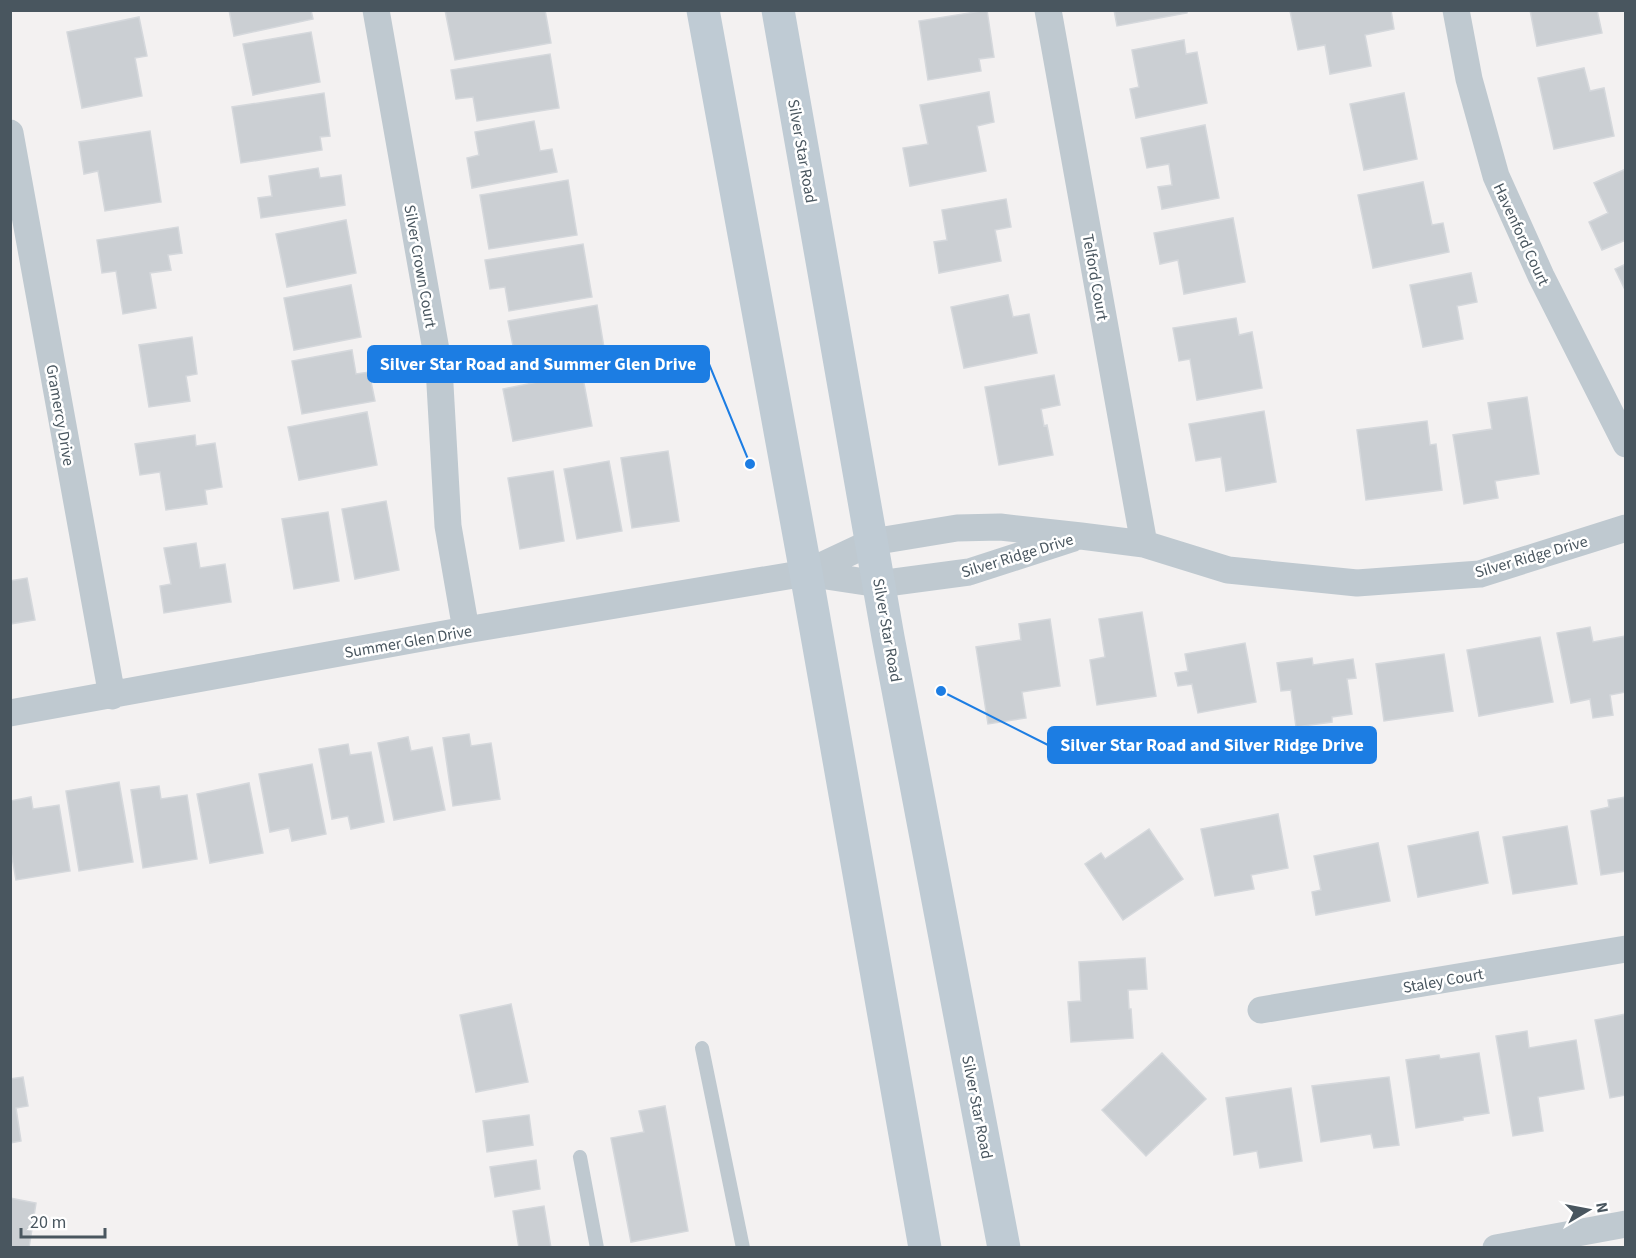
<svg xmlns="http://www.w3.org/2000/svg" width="1636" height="1258" viewBox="0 0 1636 1258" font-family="'Source Sans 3',sans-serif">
<rect width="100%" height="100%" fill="#f3f1f1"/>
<path fill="#cbcfd3" stroke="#d5d8dc" stroke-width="1.5" d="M 229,10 L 311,10 L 313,19 L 234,36 Z
M 445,10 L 545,10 L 551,43 L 455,60 Z
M 987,10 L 994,57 L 979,59 L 981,71 L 928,80 L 919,21 Z
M 1114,10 L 1187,10 L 1187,13 L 1117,26 Z
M 1391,10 L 1394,29 L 1365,35 L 1371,66 L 1330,74 L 1325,45 L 1298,50 L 1290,11 Z
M 1530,10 L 1597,10 L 1602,33 L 1537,46 Z
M 139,17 L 147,56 L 135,58 L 142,96 L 82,108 L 67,32 Z
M 311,32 L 320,82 L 253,95 L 243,44 Z
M 1184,40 L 1186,54 L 1197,52 L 1207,103 L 1136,118 L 1130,89 L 1139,87 L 1132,50 Z
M 550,54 L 559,108 L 477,121 L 473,97 L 456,99 L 451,70 Z
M 1584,68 L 1590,91 L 1604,88 L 1614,136 L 1554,149 L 1538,78 Z
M 989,92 L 994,122 L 977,126 L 986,171 L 910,186 L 903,148 L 928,144 L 920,105 Z
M 324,93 L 330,136 L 320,137 L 322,150 L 241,163 L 232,107 Z
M 1404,93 L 1417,159 L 1364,170 L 1350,104 Z
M 534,121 L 540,151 L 552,149 L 557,172 L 472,188 L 467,158 L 479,155 L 475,132 Z
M 1205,125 L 1219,198 L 1162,209 L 1158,187 L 1172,185 L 1169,164 L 1147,168 L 1141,138 Z
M 150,131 L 161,202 L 105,211 L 98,171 L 84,174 L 79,142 Z
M 318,168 L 320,178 L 341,175 L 345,205 L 261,218 L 258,198 L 272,196 L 269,176 Z
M 1626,169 L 1626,240 L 1602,250 L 1589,222 L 1608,213 L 1594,183 Z
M 568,180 L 577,235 L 489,249 L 480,195 Z
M 1423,182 L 1432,225 L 1443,223 L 1449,252 L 1373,268 L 1358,195 Z
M 1006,199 L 1011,227 L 995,230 L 1001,261 L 939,273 L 934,242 L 947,240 L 942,210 Z
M 1233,218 L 1245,282 L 1184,294 L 1178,260 L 1160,264 L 1154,233 Z
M 346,220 L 356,273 L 287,287 L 276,234 Z
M 178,227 L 182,253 L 168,255 L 171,270 L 150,273 L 156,308 L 123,314 L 116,271 L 102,273 L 97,240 Z
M 583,244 L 592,297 L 509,311 L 505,287 L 490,289 L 485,260 Z
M 1626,264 L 1626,292 L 1615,269 Z
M 1471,273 L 1477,302 L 1457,306 L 1463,339 L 1423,347 L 1410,285 Z
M 351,285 L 361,337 L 294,350 L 284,298 Z
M 1008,295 L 1013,317 L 1029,314 L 1037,353 L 964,368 L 951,307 Z
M 597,305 L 606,360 L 519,376 L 508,321 Z
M 1236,318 L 1239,335 L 1252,332 L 1262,388 L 1197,400 L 1190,359 L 1179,361 L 1173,328 Z
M 192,337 L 197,374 L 186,376 L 190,401 L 149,407 L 139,345 Z
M 352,350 L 356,374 L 369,372 L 375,401 L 302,414 L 292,361 Z
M 582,373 L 592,426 L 513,441 L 503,389 Z
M 1054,375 L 1060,405 L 1041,409 L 1044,426 L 1047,425 L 1053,455 L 999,465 L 985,387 Z
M 1527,397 L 1539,474 L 1495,481 L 1498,498 L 1464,504 L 1453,435 L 1492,429 L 1488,403 Z
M 1264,411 L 1276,482 L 1226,491 L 1221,457 L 1196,461 L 1189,424 Z
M 367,412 L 377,465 L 299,480 L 288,427 Z
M 1427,421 L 1430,445 L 1436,444 L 1442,490 L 1366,500 L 1357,430 Z
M 195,435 L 196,446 L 215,443 L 222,487 L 205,490 L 207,504 L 166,510 L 160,472 L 140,475 L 135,444 Z
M 668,451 L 679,521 L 632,528 L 621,458 Z
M 609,461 L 622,531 L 577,539 L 564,469 Z
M 553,471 L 564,541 L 520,549 L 508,478 Z
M 386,501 L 399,570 L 355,579 L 342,509 Z
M 328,512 L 339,581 L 294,589 L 282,519 Z
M 196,543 L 200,568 L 225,564 L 231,602 L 164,613 L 160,586 L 171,584 L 164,548 Z
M 27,578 L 35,620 L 10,624 L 10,581 Z
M 1142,612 L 1156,696 L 1097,705 L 1090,660 L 1105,657 L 1099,619 Z
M 1050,619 L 1060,686 L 1022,692 L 1026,718 L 988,724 L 976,647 L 1021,640 L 1019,624 Z
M 1590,627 L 1593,642 L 1626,636 L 1626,692 L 1610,695 L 1613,715 L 1593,718 L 1590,699 L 1571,703 L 1557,633 Z
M 1540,637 L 1553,702 L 1479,716 L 1467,650 Z
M 1245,643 L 1256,702 L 1198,713 L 1192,684 L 1178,686 L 1175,673 L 1188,671 L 1185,654 Z
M 1444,654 L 1453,711 L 1384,721 L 1376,664 Z
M 1312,658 L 1313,665 L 1353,659 L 1356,678 L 1347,679 L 1352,714 L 1332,717 L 1332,722 L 1296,727 L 1291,690 L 1281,691 L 1277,663 Z
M 469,734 L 471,746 L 491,743 L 500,799 L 453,806 L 443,738 Z
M 408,737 L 411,751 L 432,747 L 445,810 L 394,820 L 378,743 Z
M 348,744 L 350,755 L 371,752 L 384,822 L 351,829 L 348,816 L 332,819 L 319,749 Z
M 312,764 L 326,834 L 292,841 L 289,828 L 270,832 L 259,774 Z
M 119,782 L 133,862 L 79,871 L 66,791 Z
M 249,783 L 263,853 L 210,863 L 197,794 Z
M 159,786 L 161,799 L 187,795 L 197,859 L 143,868 L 131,790 Z
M 31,797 L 33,809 L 59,805 L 70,871 L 16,880 L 10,846 L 10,801 Z
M 1626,797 L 1626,871 L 1601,875 L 1591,811 L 1609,807 L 1608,800 Z
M 1278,814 L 1288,868 L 1251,875 L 1254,889 L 1215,896 L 1201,829 Z
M 1567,826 L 1577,884 L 1513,894 L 1503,837 Z
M 1149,829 L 1183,879 L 1123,920 L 1085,864 L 1101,853 L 1105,859 Z
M 1478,832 L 1488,883 L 1418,897 L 1408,846 Z
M 1378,843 L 1390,901 L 1316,915 L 1312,892 L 1321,890 L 1314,856 Z
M 1145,958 L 1147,989 L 1128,990 L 1129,1009 L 1131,1009 L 1133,1038 L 1071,1042 L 1068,1002 L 1081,1001 L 1079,962 Z
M 511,1004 L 528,1082 L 476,1092 L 460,1015 Z
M 1626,1014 L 1626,1095 L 1610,1098 L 1595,1020 Z
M 1527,1031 L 1529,1048 L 1576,1040 L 1584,1089 L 1538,1097 L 1543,1131 L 1513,1136 L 1496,1036 Z
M 1162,1053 L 1206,1099 L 1146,1156 L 1102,1110 Z
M 1479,1053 L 1489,1113 L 1463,1117 L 1463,1120 L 1416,1128 L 1406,1060 L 1439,1055 L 1440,1059 Z
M 23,1077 L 28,1106 L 16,1108 L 21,1141 L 10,1143 L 10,1079 Z
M 1389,1077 L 1399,1145 L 1374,1148 L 1371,1134 L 1321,1142 L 1312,1086 Z
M 1291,1088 L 1302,1161 L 1260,1168 L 1257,1151 L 1234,1155 L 1226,1098 Z
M 665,1106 L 688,1231 L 631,1242 L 611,1138 L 644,1132 L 639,1111 Z
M 529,1115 L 533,1145 L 487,1152 L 483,1121 Z
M 536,1160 L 540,1189 L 495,1197 L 490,1167 Z
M 10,1198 L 36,1203 L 29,1248 L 10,1248 Z
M 544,1206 L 551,1248 L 519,1248 L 513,1211 Z"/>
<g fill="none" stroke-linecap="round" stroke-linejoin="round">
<path stroke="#bfc9d0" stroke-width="14" d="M 702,1048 L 743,1248
M 580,1157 L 597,1248"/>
<path stroke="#bfc9d0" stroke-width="27" d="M 376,10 L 439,367 L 448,526 L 466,630
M 1048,10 L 1144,544
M 1456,10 L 1469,79 L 1496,176 L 1541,276 L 1626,444
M 10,133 L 112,696
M 806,573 L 879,584 L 969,572 L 1071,539
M 10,713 L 466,630 L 806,573 L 872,542 L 957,528 L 1000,527 L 1081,536 L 1144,544 L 1228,570 L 1357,583 L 1480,574 L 1626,528
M 1261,1010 L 1626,949
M 1496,1248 L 1626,1224"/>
<path stroke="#bfcbd4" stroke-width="33" d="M 703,10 L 806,573 L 925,1248
M 778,10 L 888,637 L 1004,1248"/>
</g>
<g text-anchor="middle" stroke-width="5" stroke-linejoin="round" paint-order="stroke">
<g font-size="16" fill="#49565f" stroke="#fff">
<text transform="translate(803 151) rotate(80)" y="6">Silver Star Road</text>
<text transform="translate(1522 234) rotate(65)" y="6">Havenford Court</text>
<text transform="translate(421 266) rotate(80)" y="6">Silver Crown Court</text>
<text transform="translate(1096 277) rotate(80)" y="6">Telford Court</text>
<text transform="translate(61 415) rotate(80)" y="6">Gramercy Drive</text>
<text transform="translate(1017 555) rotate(-17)" y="6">Silver Ridge Drive</text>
<text transform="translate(1531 556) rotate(-16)" y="6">Silver Ridge Drive</text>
<text transform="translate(888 630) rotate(80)" y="6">Silver Star Road</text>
<text transform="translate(408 641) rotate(-10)" y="6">Summer Glen Drive</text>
<text transform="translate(1443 980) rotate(-10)" y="6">Staley Court</text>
<text transform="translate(978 1107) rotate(79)" y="6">Silver Star Road</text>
</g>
</g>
<path fill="none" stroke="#1c7de3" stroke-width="2" d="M750 464L709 364M941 691L1048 745"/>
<g fill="#1c7de3" stroke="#fff" stroke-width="2">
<circle cx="750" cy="464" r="6"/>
<circle cx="941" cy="691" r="6"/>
</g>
<g fill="#1c7de3" stroke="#1c7de3" stroke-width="2">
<rect x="368" y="346" width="341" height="36" rx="6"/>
<rect x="1048" y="727" width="328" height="36" rx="6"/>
</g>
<g font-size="18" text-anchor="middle" font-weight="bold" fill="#fff">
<text x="538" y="370">Silver Star Road and Summer Glen Drive</text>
<text x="1212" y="751">Silver Star Road and Silver Ridge Drive</text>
</g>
<rect width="1636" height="1258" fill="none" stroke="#49565f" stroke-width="24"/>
<g transform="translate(1588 1210) rotate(80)" stroke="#ffffff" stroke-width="4.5" paint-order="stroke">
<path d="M0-4.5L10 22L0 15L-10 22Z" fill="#49565f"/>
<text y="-9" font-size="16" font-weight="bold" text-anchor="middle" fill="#49565f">N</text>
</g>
<path d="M21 1228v9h84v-9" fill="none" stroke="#49565f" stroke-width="3"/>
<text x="30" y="1228" font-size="18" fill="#49565f" stroke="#ffffff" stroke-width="4.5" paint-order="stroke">20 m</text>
</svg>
